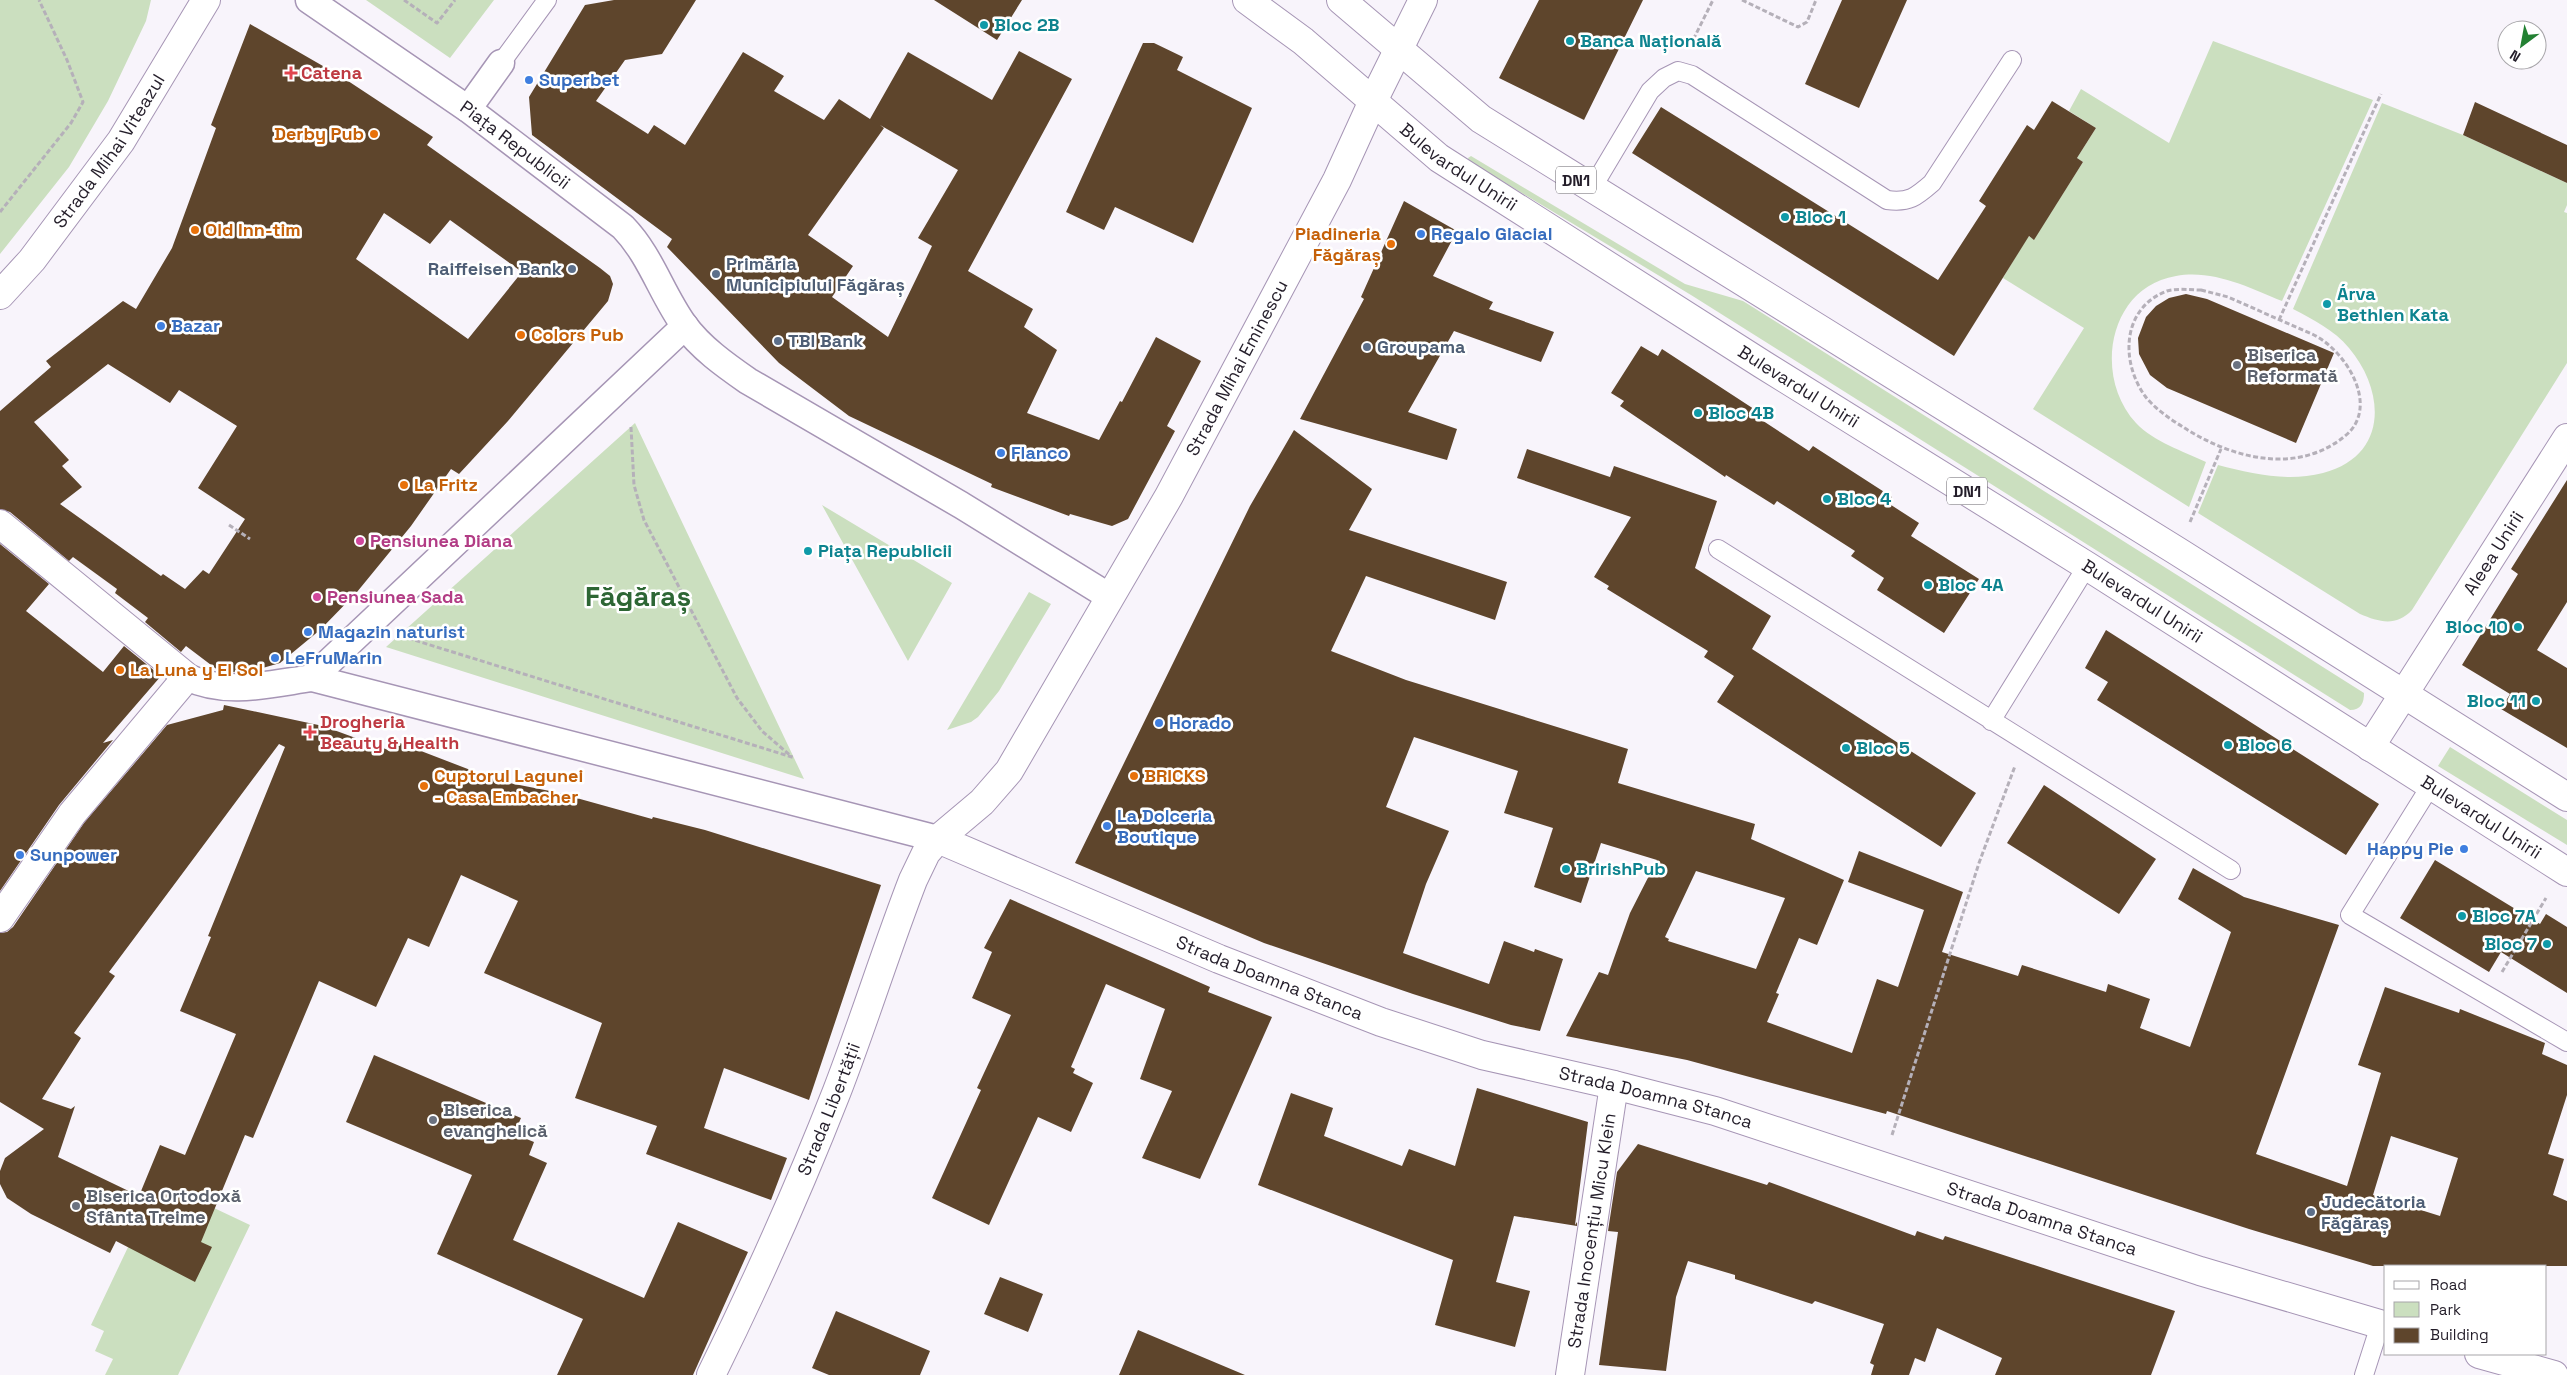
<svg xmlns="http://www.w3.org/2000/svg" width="2567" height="1375" viewBox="0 0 2567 1375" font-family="'Space Grotesk',sans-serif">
<rect width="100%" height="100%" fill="#f8f4fb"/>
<path fill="#cbdfbf" d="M 0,0 L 151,0 L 146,21 L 108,101 L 69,167 L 0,254 Z
M 366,0 L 494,0 L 450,58 Z
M 2213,41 L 2373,100 L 2282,301 C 2250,288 2213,269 2176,276 C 2108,287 2093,377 2136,423 C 2154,442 2183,451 2206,462 L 2189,507 L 2033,409 L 2084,328 L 2003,278 L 2028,236 L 2034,239 L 2083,162 L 2077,158 L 2096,128 L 2069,111 L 2081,89 L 2169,143 Z
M 2382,103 L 2463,135 L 2567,183 L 2567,205 L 2564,212 L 2567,213 L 2567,363 L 2412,610 C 2396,627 2379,622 2360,614 L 2198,513 L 2218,465 C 2252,474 2288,482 2323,473 C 2388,456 2386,392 2349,348 C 2334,330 2314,320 2293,309 Z
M 1471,156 L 1685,284 L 1743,301 L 2364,693 C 2364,703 2361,710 2350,710 L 1691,295 L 1469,161 L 1468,158 Z
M 635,423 L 804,779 L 386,647 Z
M 822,505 L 952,583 L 908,661 Z
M 1029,592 L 1051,604 L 999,691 L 978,717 L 971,722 L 947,730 Z
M 2450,747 L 2567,820 L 2567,845 L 2438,766 Z
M 159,1182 L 250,1225 L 178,1375 L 105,1375 L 113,1359 L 95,1351 L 104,1331 L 91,1325 Z"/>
<path fill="#5e452c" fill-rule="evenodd" d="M 614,0 L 696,0 L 662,54 L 625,60 L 596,101 L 648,134 L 654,125 L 685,145 L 743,52 L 784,76 L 774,91 L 824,120 L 839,99 L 870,119 L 908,52 L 992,100 L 1019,51 L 1072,79 L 968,271 L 1033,309 L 1024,327 L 1057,350 L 1027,413 L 1099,440 L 1120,401 L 1122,402 L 1156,337 L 1201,361 L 1167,426 L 1175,431 L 1128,519 L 1112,526 L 1070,514 L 1069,516 L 991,487 L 992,484 L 849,416 L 779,363 L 667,247 L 672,239 L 532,135 L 529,97 L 585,5 ZM 880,125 L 958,170 L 918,238 L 932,246 L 888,337 L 832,297 L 853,266 L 808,235 L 884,128 Z
M 934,0 L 1022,0 L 997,40 Z
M 1539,0 L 1643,0 L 1584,120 L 1499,78 Z
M 1842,0 L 1907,0 L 1859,108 L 1805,84 Z
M 250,24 L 342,77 L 433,137 L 427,145 L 600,268 L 610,276 L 613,284 L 608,301 L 508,421 L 459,474 L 451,469 L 411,526 L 357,592 L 320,630 L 280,663 L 252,671 L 233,672 L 219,671 L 186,646 L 181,652 L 145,622 L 148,618 L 115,593 L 117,589 L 73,557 L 69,561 L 10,512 L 0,509 L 0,411 L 51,367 L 46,361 L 123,301 L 136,309 L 172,248 L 216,128 L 211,125 ZM 384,213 L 430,244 L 450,220 L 522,272 L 468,339 L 356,259 ZM 108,364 L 170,403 L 179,390 L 237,426 L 198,488 L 245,519 L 209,574 L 203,570 L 185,589 L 163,574 L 161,576 L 60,504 L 82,487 L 62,466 L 69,460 L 34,422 Z
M 1143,43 L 1154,43 L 1183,57 L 1177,70 L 1252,108 L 1193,243 L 1115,207 L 1104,230 L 1066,212 Z
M 2052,101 L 2096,128 L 2077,158 L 2083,162 L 2034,240 L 2029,236 L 1954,356 L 1632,153 L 1661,107 L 1938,280 L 1986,206 L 1979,201 L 2027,125 L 2034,130 Z
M 2475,102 L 2567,145 L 2567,183 L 2463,135 Z
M 1404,201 L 1457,231 L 1433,276 L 1493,302 L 1489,309 L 1554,332 L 1541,362 L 1454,331 L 1408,412 L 1457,429 L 1447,460 L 1300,419 L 1364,299 L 1361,297 Z
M 2186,294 L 2207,299 L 2334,353 L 2296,443 L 2167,388 L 2150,375 L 2139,354 L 2138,338 L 2146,317 L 2156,306 L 2169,298 Z
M 1641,346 L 1658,356 L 1662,349 L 1757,411 L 1754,415 L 1777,430 L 1809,451 L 1813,446 L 1892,497 L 1888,503 L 1919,523 L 1911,536 L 1979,579 L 1944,633 L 1877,590 L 1884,578 L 1851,556 L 1855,551 L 1777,501 L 1774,505 L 1726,475 L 1725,477 L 1620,406 L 1624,401 L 1611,393 Z
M 1294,430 L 1372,489 L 1349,530 L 1507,582 L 1495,620 L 1366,576 L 1331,651 L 1406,680 L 1628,749 L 1618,783 L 1755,824 L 1751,839 L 1844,880 L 1817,945 L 1799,938 L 1776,993 L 1779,994 L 1767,1022 L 1852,1053 L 1877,979 L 1898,987 L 1924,910 L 1848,882 L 1859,851 L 1963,892 L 1942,952 L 2018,976 L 2022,965 L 2106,992 L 2108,984 L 2150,999 L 2140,1028 L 2190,1047 L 2231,932 L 2178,899 L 2193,868 L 2244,897 L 2339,925 L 2256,1154 L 2347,1186 L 2381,1073 L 2358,1065 L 2385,987 L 2459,1013 L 2460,1009 L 2545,1043 L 2542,1054 L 2567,1065 L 2567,1095 L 2548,1154 L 2564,1159 L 2553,1195 L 2567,1201 L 2567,1266 L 2373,1266 L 2249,1229 L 1887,1111 L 1886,1114 L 1687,1060 L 1566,1036 L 1599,972 L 1608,975 L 1630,913 L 1657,860 L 1601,843 L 1581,903 L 1534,887 L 1553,828 L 1504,813 L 1518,771 L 1414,737 L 1386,807 L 1449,831 L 1426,884 L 1403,953 L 1489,984 L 1504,941 L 1534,952 L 1535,949 L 1563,959 L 1540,1031 L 1511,1025 L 1413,994 L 1264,943 L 1075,863 L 1250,506 ZM 1696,871 L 1785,898 L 1756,969 L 1668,941 L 1669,939 L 1665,937 ZM 2391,1136 L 2458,1158 L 2440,1216 L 2373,1195 Z
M 1527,449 L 1610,477 L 1614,466 L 1717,501 L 1695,568 L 1771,616 L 1752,649 L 1976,793 L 1941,847 L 1717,702 L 1734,676 L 1704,657 L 1708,651 L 1607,589 L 1609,586 L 1594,577 L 1631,517 L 1517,478 Z
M 2567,480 L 2567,602 L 2537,650 L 2567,668 L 2567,748 L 2501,709 L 2510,694 L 2462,665 L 2518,574 L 2511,569 Z
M 0,544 L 49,584 L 26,611 L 103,672 L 124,646 L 161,676 L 103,743 L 113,740 L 59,805 L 0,891 Z
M 2106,630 L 2379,804 L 2346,855 L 2097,700 L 2108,682 L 2085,668 Z
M 224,705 L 323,726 L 391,751 L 395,741 L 499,781 L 555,792 L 652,819 L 653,817 L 705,830 L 881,885 L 809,1100 L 724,1068 L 704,1128 L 787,1158 L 771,1200 L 646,1154 L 657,1126 L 575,1098 L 602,1023 L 484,973 L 518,901 L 461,875 L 429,947 L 408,938 L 376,1007 L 319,981 L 253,1138 L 245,1135 L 201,1242 L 212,1247 L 195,1282 L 116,1241 L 110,1253 L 31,1214 L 7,1198 L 0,1184 L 0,1171 L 5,1158 L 44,1129 L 0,1102 L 0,933 L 7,932 L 13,927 L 84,823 L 167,725 L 223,710 ZM 279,744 L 285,747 L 208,936 L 211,937 L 180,1011 L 236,1034 L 185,1155 L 160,1145 L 139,1196 L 58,1157 L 75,1106 L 71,1109 L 42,1099 L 81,1038 L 74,1033 L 115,976 L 109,972 Z
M 2044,785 L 2156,859 L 2119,914 L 2007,843 Z
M 2435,860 L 2540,924 L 2546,914 L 2567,927 L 2567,993 L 2501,952 L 2489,972 L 2400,918 Z
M 1010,899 L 1210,987 L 1208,992 L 1272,1017 L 1200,1179 L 1142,1158 L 1172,1091 L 1140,1079 L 1165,1009 L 1106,984 L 1071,1067 L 1075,1069 L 1073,1073 L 1093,1083 L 1071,1132 L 1038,1117 L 989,1225 L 932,1198 L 981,1090 L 977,1088 L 1011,1015 L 972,998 L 992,952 L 984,948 Z
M 374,1055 L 521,1118 L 514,1134 L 534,1142 L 529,1155 L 547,1163 L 513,1240 L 644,1298 L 678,1222 L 748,1252 L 693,1375 L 557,1375 L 583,1319 L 437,1254 L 472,1175 L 346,1122 Z
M 1477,1088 L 1588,1122 L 1575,1225 L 1577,1222 L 1577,1226 L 1514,1216 L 1496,1282 L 1530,1291 L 1515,1347 L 1435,1325 L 1453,1260 L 1258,1185 L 1291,1093 L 1333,1108 L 1324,1136 L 1402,1166 L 1409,1149 L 1455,1166 Z
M 1638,1144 L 1767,1185 L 1769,1182 L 1915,1236 L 1917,1231 L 1943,1240 L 1945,1236 L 2175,1311 L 2151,1375 L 1995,1375 L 2002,1358 L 1937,1328 L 1925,1362 L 1915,1358 L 1909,1375 L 1871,1375 L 1874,1365 L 1870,1363 L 1884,1324 L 1815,1301 L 1812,1304 L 1735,1279 L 1735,1275 L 1688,1261 L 1676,1297 L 1666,1371 L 1599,1365 L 1618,1232 L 1608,1231 L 1617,1172 Z
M 1000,1277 L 1043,1294 L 1028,1332 L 984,1314 Z
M 836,1311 L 930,1351 L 920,1375 L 829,1375 L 812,1368 Z
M 1138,1330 L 1245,1375 L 1119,1375 Z"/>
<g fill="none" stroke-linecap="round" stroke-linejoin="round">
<defs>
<path id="service" d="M 501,63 L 547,0
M 1591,190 L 1650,91 L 1664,78 L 1678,71 L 1692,75 L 1887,200 C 1909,203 1916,197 1932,183 L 2012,60
M 1718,549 L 2231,870
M 1991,721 L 2087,566
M 2431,785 L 2350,915 L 2567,1042
M 2364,1375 L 2380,1325"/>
<g id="pedestrian">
<path id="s1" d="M 309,0 L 468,109 L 623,227 C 651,256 661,293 684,325 C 701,348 725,365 748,381 L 961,505 L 1110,597"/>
<path d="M 468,109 L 501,63"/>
<path d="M 187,677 C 226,696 270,684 312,678 L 938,839"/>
<path d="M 312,678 L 685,326"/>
</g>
<g id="minor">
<path d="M 0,524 L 187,677 L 72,814 L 0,918"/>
<path id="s2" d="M 2370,747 L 2567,438"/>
<path id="s3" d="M 711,1375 C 757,1282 799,1188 837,1091 C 864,1021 886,950 913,880 L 926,853 L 938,839"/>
<path id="s4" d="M 1570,1375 L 1614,1085"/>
</g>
<g id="tertiary">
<path id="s5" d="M 1373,101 L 1337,180 L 1169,496 L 1009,771 L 982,802 L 938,839 L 1219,959 L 1381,1022 L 1482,1055 L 1614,1085 L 1715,1111 L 2200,1271 L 2386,1326"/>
<path id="s6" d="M 0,295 L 32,260 L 121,141 L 206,0"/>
<path d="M 2479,1354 L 2554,1375"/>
</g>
<path id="secondary" d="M 1373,101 L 1423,0"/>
<g id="primary">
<path id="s7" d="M 1247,0 L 1303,41 L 1439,158 L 1762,364 L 2087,566 L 2567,872"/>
<path d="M 1341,0 L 1481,119 L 2177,551 L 2567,797"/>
</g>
</defs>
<use href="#service" stroke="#a695b5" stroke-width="20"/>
<use href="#pedestrian" stroke="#a695b5" stroke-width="29"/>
<use href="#minor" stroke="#a695b5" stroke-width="30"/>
<use href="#tertiary" stroke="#a695b5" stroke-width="30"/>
<use href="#secondary" stroke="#a695b5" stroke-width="30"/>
<use href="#primary" stroke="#a695b5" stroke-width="30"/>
<path stroke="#b5b0b9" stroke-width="3" stroke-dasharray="5 2.5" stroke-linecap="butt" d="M 404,0 L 437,23 L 455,0
M 1742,0 L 1798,27 L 1807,22 L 1816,0
M 1690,46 L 1713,0
M 0,212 L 71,123 L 83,102 L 67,60 L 39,0
M 2201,290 L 2228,297 L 2314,335 C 2346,351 2381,407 2345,436 C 2296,476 2231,458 2183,427 C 2170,419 2154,408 2145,396 C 2120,361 2122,308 2167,291 C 2177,288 2191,290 2201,290 Z
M 2279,320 L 2381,94
M 631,427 L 634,485 L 644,520 L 737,698 L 762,731 L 792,757
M 2190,522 L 2221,449
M 229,525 L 250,539
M 401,636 L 795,758
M 2502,972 L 2546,898
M 1892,1135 L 1979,863 L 2015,766"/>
<use href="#service" stroke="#fff" stroke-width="18"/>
<use href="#pedestrian" stroke="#fff" stroke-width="26"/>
<use href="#minor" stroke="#fff" stroke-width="28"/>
<use href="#tertiary" stroke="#fff" stroke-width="28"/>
<use href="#secondary" stroke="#fff" stroke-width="28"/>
<use href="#primary" stroke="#fff" stroke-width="28"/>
</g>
<g fill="#0f9aa8" stroke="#fff" stroke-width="2">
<circle cx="984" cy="25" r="5"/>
<circle cx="1570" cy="41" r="5"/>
<circle cx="1785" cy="217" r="5"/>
<circle cx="2327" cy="304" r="5"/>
<circle cx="1698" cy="413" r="5"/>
<circle cx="1827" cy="499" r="5"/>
<circle cx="808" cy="551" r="5"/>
<circle cx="1928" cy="585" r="5"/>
<circle cx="2518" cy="627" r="5"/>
<circle cx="2536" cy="701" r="5"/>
<circle cx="2228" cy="745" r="5"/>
<circle cx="1846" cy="748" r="5"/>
<circle cx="1566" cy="869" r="5"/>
<circle cx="2462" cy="916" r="5"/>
<circle cx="2547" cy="944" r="5"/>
</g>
<g fill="#e0444e" stroke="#fff" stroke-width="2">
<path d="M288.5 65.5h5v5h5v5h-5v5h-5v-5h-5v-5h5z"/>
<path d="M307.5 724.5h5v5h5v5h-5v5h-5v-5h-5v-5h5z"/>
</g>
<g fill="#3f7fe0" stroke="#fff" stroke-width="2">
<circle cx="529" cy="80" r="5"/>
<circle cx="1421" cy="234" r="5"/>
<circle cx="161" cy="326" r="5"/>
<circle cx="1001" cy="453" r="5"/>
<circle cx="308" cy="632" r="5"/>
<circle cx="275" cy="658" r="5"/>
<circle cx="1159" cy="723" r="5"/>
<circle cx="1107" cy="826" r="5"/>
<circle cx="2464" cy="849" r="5"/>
<circle cx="20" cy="855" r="5"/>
</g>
<g fill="#e8710a" stroke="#fff" stroke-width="2">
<circle cx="374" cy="134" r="5"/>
<circle cx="195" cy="230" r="5"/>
<circle cx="1391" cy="244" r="5"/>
<circle cx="521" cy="335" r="5"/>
<circle cx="404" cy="485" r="5"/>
<circle cx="120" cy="670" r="5"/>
<circle cx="1134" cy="776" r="5"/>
<circle cx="424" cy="786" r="5"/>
</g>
<g fill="#5c6f8a" stroke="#fff" stroke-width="2">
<circle cx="572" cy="269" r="5"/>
<circle cx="716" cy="274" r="5"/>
<circle cx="778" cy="341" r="5"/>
<circle cx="1367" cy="347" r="5"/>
<circle cx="2311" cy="1212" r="5"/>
</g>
<g fill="#6b7280" stroke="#fff" stroke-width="2">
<circle cx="2237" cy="365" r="5"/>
<circle cx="433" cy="1120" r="5"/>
<circle cx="76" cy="1206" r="5"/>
</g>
<g fill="#d1479c" stroke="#fff" stroke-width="2">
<circle cx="360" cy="541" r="5"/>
<circle cx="317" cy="597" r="5"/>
</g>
<g text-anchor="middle" stroke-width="5" stroke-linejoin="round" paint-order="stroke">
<g fill="#fff" stroke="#656169" stroke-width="1">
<rect x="1556" y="166.5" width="40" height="27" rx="4"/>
<rect x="1947" y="477.5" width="40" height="27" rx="4"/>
</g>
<g font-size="16" font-weight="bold" fill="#231d29">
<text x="1576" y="186">DN1</text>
<text x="1967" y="497">DN1</text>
</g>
<g font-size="18" font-weight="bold" fill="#0d838f" stroke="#fff" text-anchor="start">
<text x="994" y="31">Bloc 2B</text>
<text x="1580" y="47">Banca Națională</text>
<text x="1795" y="223">Bloc 1</text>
<text x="2337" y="300">Árva<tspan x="2337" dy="21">Bethlen Kata</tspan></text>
<text x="1708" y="419">Bloc 4B</text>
<text x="1837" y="505">Bloc 4</text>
<text x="818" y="557">Piața Republicii</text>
<text x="1938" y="591">Bloc 4A</text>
<text x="2508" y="633" text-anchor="end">Bloc 10</text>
<text x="2526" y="707" text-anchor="end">Bloc 11</text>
<text x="2238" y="751">Bloc 6</text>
<text x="1856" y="754">Bloc 5</text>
<text x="1576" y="875">BririshPub</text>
<text x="2472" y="922">Bloc 7A</text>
<text x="2537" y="950" text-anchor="end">Bloc 7</text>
</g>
<g font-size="18" font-weight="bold" fill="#be3a42" stroke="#fff" text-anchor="start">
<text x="301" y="79">Catena</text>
<text x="320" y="728">Drogheria<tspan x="320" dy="21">Beauty &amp; Health</tspan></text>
</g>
<g font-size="18" font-weight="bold" fill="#366cbe" stroke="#fff" text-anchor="start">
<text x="539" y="86">Superbet</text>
<text x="1431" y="240">Regalo Glacial</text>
<text x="171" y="332">Bazar</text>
<text x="1011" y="459">Flanco</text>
<text x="318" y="638">Magazin naturist</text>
<text x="285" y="664">LeFruMarin</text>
<text x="1169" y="729">Horado</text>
<text x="1117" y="822">La Dolceria<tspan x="1117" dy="21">Boutique</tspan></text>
<text x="2454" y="855" text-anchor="end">Happy Pie</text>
<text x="30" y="861">Sunpower</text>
</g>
<g font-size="18" font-weight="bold" fill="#c56008" stroke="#fff" text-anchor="start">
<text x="364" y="140" text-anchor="end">Derby Pub</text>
<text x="205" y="236">Old Inn-tim</text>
<text x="1381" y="240" text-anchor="end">Piadineria<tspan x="1381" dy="21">Făgăraș</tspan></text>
<text x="531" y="341">Colors Pub</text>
<text x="414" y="491">La Fritz</text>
<text x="130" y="676">La Luna y El Sol</text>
<text x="434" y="782">Cuptorul Lagunei<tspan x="434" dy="21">- Casa Embacher</tspan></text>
<text x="1144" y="782">BRICKS</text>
</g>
<g font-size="18" fill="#231d29" stroke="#fff">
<text dy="6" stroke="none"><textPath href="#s1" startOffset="252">Piața Republicii</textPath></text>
<text dy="6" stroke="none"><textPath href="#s6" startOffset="181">Strada Mihai Viteazul</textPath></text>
<text dy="6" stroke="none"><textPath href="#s7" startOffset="270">Bulevardul Unirii</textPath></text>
<text transform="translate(1237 368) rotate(-62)" y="6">Strada Mihai Eminescu</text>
<text dy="6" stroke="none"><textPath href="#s7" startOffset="675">Bulevardul Unirii</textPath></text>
<text dy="6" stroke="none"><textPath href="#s2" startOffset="230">Aleea Unirii</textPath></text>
<text dy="6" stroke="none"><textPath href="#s7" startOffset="1080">Bulevardul Unirii</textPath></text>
<text dy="6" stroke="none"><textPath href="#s7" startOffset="1482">Bulevardul Unirii</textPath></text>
<text dy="6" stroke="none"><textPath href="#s5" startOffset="1221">Strada Doamna Stanca</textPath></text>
<text dy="6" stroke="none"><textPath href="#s5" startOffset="1626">Strada Doamna Stanca</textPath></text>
<text dy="6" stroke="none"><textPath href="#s3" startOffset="291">Strada Libertății</textPath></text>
<text dy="6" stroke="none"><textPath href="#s5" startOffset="2031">Strada Doamna Stanca</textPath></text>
<text dy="6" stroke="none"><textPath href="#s4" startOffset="146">Strada Inocențiu Micu Klein</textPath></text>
</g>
<g font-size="18" font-weight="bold" fill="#4e5e75" stroke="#fff" text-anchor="start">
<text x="726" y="270">Primăria<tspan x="726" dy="21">Municipiului Făgăraș</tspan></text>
<text x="562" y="275" text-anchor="end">Raiffeisen Bank</text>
<text x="788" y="347">TBI Bank</text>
<text x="1377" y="353">Groupama</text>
<text x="2321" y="1208">Judecătoria<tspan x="2321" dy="21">Făgăraș</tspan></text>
</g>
<g font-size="18" font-weight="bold" fill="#5b616d" stroke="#fff" text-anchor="start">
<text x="2247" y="361">Biserica<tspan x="2247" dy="21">Reformată</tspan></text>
<text x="443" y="1116">Biserica<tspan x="443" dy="21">evanghelică</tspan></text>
<text x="86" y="1202">Biserica Ortodoxă<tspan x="86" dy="21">Sfânta Treime</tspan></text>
</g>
<g font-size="18" font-weight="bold" fill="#b23c85" stroke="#fff" text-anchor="start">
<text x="370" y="547">Pensiunea Diana</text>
<text x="327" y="603">Pensiunea Sada</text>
</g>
<g font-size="28" font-weight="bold" fill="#2d6634" stroke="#fff">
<text x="638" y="606">Făgăraș</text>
</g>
</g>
<rect x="2384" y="1265" width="162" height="90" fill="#ffffff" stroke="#a7a5a9"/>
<rect x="2394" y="1281" width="25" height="8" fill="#ffffff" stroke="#a7a5a9"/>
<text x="2430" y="1290" font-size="15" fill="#231d29">Road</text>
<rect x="2394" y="1302" width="25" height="15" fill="#cbdfbf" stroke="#a7a5a9"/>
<text x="2430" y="1315" font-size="15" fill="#231d29">Park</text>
<rect x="2394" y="1328" width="25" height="15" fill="#5e452c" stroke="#a7a5a9"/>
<text x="2430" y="1340" font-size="15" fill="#231d29">Building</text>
<g transform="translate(2522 45) rotate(212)"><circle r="24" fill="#ffffff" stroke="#a7a5a9"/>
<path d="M0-4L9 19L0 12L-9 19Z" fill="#238133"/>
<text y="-8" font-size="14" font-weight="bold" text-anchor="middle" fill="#231d29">N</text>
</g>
</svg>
